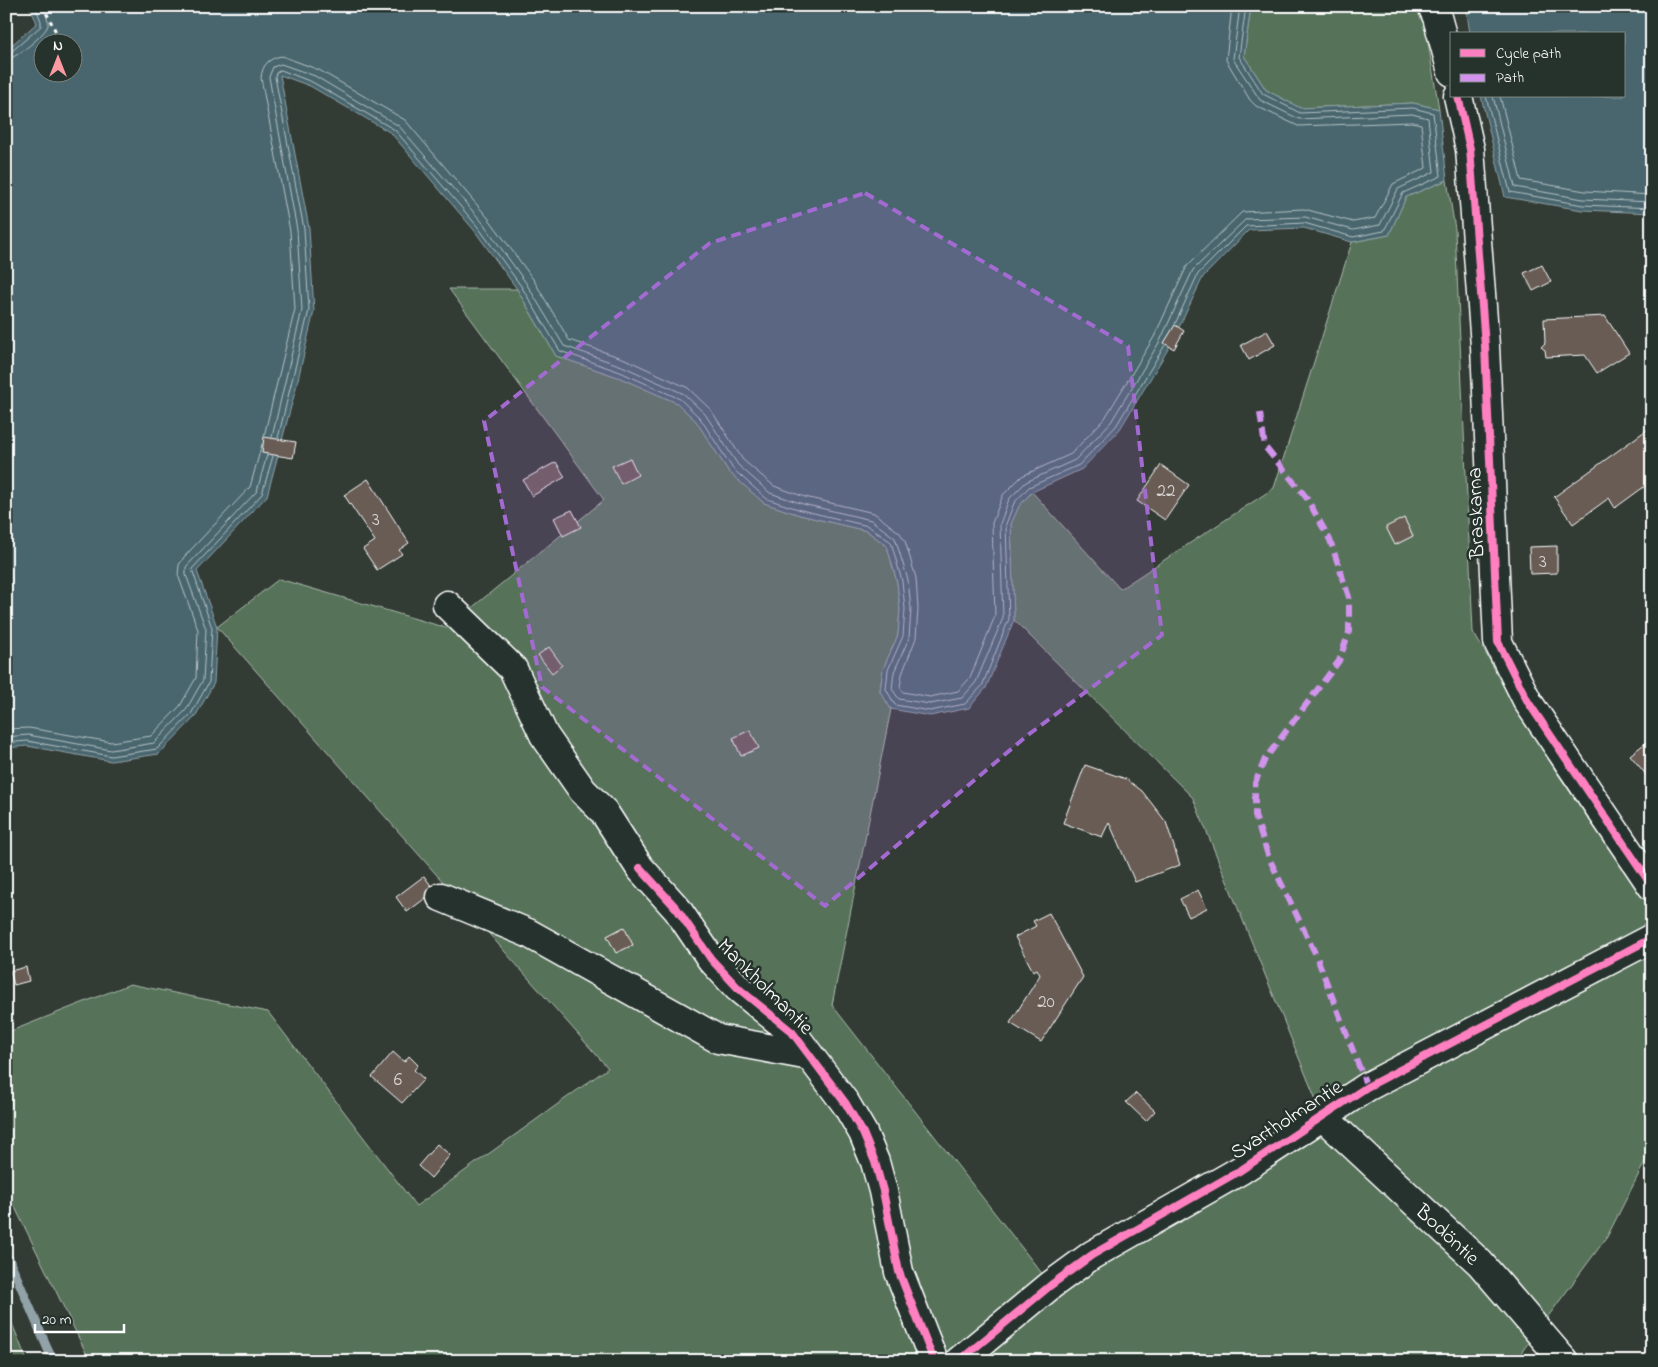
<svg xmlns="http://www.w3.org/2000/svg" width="1658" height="1367" viewBox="0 0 1658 1367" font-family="'Indie Flower',sans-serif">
<rect width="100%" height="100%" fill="#333b35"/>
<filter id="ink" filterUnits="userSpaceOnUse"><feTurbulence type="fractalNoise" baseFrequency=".02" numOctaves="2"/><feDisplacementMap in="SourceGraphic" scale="10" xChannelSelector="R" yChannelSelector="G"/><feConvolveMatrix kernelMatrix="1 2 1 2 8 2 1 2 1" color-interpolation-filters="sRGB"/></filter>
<g filter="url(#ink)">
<path fill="#57735a" stroke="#abb9ac" d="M 1251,6 L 1422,6 L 1439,109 L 1413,103 L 1300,108 L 1266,90 L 1244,56 Z
M 1447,180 L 1455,229 L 1473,632 L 1555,770 L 1652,911 L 1652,1148 L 1607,1237 L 1515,1361 L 90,1361 L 6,1189 L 6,1033 L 130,984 L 268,1012 L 416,1206 L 608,1068 L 217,627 L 279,579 L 447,628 L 604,500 L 449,289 L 517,289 L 556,356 L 618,377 L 677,403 L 696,421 L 729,472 L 764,503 L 800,515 L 867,531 L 887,546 L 897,582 L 900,609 L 898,635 L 883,669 L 880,691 L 891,709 L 832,1005 L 1051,1285 L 1323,1117 L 1193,798 L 1014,620 L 1011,524 L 1019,506 L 1032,492 L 1120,589 L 1274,488 L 1352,242 L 1389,235 L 1406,197 Z
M 6,1308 L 27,1361 L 6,1361 Z"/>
<path fill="#48666e" stroke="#91a3a8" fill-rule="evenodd" d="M 29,6 L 1251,6 L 1244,56 L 1266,90 L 1300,108 L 1413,103 L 1439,109 L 1447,180 L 1406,197 L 1389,235 L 1352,242 L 1304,228 L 1249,230 L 1203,277 L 1170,346 L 1120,429 L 1082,469 L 1032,492 L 1019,506 L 1011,524 L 1014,620 L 986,688 L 969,708 L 930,716 L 891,709 L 880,691 L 883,669 L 898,635 L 900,609 L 897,582 L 887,546 L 867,531 L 800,515 L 764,503 L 729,472 L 696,421 L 677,403 L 618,377 L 556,356 L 517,289 L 474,230 L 391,133 L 310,86 L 280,75 L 309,228 L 314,311 L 296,388 L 267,496 L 197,571 L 217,627 L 214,683 L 195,717 L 159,754 L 111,761 L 27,746 L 6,748 L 6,50 L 37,23 ZM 42,42 L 72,42 L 72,72 L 42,72 Z
M 1466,6 L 1652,6 L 1652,213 L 1582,210 L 1505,197 L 1481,96 L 1624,96 L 1624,34 L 1470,34 Z"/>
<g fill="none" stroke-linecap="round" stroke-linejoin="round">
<path stroke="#b6c2c5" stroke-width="1" d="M 6,53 L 11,52 L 41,26 L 41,21 L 35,6
M 6,60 C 15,59 46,34 48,25 C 49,19 44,12 42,6
M 1486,96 L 1510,192 L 1583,205 L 1652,208
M 1493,96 L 1515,187 L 1583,199 L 1652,202
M 1500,96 L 1521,180 L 1585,191 L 1652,195
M 1175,324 L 1198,274 L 1246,226 L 1304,223 L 1353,237 L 1384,231 L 1403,193 L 1441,176 L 1433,113 L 1413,108 L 1300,113 L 1263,94 L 1239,57 L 1246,6
M 264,436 L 295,309 L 290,231 L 261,78 C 262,65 269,58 282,56 L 319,70 L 405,120 L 489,219 L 533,279 L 569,340 L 625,359 L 688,388 L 711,410 L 743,460 L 774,486 L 805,497 L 874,513 L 900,533 L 905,541 L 916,578 L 918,609 L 916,638 L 902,674 L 900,687 L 903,692 L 930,697 L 958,691 L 970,678 L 995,616 L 992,523 L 1003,495 L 1022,476 L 1071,454 L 1105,418 L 1154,337 L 1187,266 L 1242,212 L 1304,209 L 1353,222 L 1375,218 L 1393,184 L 1426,168 L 1421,124 L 1412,122 L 1298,126 L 1256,106 L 1250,100 L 1226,60 L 1232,6
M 272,437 L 302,310 L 297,230 L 269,77 L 273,67 L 281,64 L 315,76 L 399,126 L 483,223 L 526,283 L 564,346 L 622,366 L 684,394 L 705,414 L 738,465 L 770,493 L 803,504 L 871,520 L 895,538 L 908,580 L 911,609 L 909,638 L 894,672 L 892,689 L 899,699 L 930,704 L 962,698 L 976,682 L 1003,618 L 1000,524 L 1009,499 L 1026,482 L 1075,460 L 1111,422 L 1160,341 L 1193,270 L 1246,219 L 1305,217 L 1353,230 L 1380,225 L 1398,189 L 1434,172 L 1428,118 L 1412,114 L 1299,119 L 1260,100 L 1233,59 L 1240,6
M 278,438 L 309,310 L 304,229 L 275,77 L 276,73 L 281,70 L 312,82 L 395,130 L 478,227 L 521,286 L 560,351 L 620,372 L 680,399 L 700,418 L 733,469 L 767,499 L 801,510 L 868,526 L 891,542 L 902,581 L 905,609 L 903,636 L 888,670 L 886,689 L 895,705 L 930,711 L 965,704 L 982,686 L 1009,619 L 1006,524 L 1014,503 L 1029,487 L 1079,465 L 1116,426 L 1165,345
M 6,729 L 29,728 L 111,742 L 151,736 L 180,706 L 196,678 L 198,630 L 178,575 L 179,565 L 184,557 L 250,487 L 262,444
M 6,737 L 28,735 L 111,750 L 154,743 L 186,710 L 203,680 L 206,629 L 186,575 L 186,567 L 257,491 L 267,455
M 6,743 L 27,741 L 111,756 L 157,749 L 191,714 L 209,682 L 212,628 L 192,569 L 262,494 L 273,456"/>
<path stroke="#91a3a8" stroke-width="9" d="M 6,1252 L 53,1361"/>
</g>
<path fill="#685c55" stroke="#fff" d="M 1542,265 L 1551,282 L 1533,291 L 1524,273 Z
M 1605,316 L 1629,353 L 1597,373 L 1585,355 L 1546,357 L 1545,350 L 1541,347 L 1545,343 L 1544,319 Z
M 1175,325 L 1184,331 L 1174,349 L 1164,343 Z
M 1267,331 L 1275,345 L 1249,360 L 1241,345 Z
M 1652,426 L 1652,481 L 1615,508 L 1609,498 L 1573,524 L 1554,497 Z
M 264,437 L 296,442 L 293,458 L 262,453 Z
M 630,458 L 638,475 L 621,484 L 612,466 Z
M 556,462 L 565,477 L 532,496 L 523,480 Z
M 1161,465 L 1189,485 L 1165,520 L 1137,501 Z
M 368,479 L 409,543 L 399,550 L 402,554 L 377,570 L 363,549 L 375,541 L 344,495 Z
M 572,510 L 581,527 L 563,536 L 554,518 Z
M 1404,518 L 1413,536 L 1395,545 L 1386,527 Z
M 1557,546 L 1557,573 L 1530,574 L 1529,547 Z
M 549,647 L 562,665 L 552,673 L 538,655 Z
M 750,730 L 759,748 L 741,756 L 733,738 Z
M 1652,738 L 1652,782 L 1630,755 Z
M 1085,765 L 1126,779 L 1142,791 L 1166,822 L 1180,865 L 1135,882 L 1109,822 L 1102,837 L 1063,823 Z
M 424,876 L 435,891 L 407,912 L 396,897 Z
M 1198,890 L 1207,908 L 1189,917 L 1180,899 Z
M 1049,913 L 1083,977 L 1041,1042 L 1010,1023 L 1040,975 L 1037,969 L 1033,971 L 1015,937 L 1036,926 L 1033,921 Z
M 624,927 L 633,945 L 616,953 L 607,936 Z
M 26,967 L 29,981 L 14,985 L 10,971 Z
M 393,1052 L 404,1062 L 409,1056 L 418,1065 L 414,1070 L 424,1079 L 402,1103 L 372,1077 Z
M 1136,1093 L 1155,1111 L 1146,1121 L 1126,1102 Z
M 437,1144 L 450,1155 L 431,1178 L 418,1166 Z"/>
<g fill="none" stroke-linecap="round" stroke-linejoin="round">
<defs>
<path id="minor" d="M 1432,6 L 1437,17 L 1452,72
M 1458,96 L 1470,149 L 1485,346 L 1498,642 L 1528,702 L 1652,886
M 447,605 L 513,669 L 544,735 L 583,791 L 604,812 L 640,868 L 677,909 L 711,959 L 738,988 L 792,1032 L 846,1104 L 863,1133 L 875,1162 L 883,1191 L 899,1272 L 934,1361
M 441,897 L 528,933 L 718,1039 L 810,1056
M 1323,1117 L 1480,1263 L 1564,1361
M 959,1361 L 1051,1285 L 1092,1255 L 1241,1170 L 1367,1087 L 1652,938"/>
</defs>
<use href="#minor" stroke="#fff" stroke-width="31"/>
<path stroke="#fff" stroke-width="3" stroke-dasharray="4 4" stroke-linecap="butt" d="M 43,6 L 61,42
M 72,67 L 73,69"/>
<use href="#minor" stroke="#26332d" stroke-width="28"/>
<path stroke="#d193ec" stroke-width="6" stroke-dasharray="12 6" stroke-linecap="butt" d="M 1260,413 L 1265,447 L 1306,497 L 1330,540 L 1349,597 L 1349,632 L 1339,661 L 1265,759 L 1255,783 L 1255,816 L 1269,858 L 1316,955 L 1367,1087"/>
<defs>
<path id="cycleway" d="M 1458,96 L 1470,149 L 1485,346 L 1498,642 L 1528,702 L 1652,886
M 640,868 L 677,909 L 711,959 L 738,988 L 792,1032 L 846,1104 L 863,1133 L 875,1162 L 883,1191 L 899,1272 L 934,1361
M 959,1361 L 1051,1285 L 1092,1255 L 1241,1170 L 1367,1087 L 1652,938"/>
</defs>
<use href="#cycleway" stroke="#26332d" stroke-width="11"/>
<use href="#cycleway" stroke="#ff80c0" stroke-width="8"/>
</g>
</g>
<path fill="#a36bd2" fill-opacity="0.2" stroke="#a36bd2" stroke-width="4" stroke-dasharray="10 6" stroke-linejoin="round" d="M 865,193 L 1128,346 L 1162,635 L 1028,735 L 825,906 L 542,687 L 484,421 L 710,243 Z"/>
<g text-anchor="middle" stroke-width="5" stroke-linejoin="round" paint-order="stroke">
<g font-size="19" fill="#d9d6d4">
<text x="1166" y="496">22</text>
<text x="376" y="525">3</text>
<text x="1543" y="567">3</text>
<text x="1046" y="1007">20</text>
<text x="398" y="1085">6</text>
</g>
<g font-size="21" fill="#fff" stroke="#26332d">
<text transform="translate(1475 513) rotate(-92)" y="7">Braskarna</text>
<text transform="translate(766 986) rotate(45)" y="7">Mankholmantie</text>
<text transform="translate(1286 1119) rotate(-33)" y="7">Svartholmantie</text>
<text transform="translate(1448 1234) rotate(43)" y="7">Bodöntie</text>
</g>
</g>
<rect width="1658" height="1367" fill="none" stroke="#26332d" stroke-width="25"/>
<rect x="12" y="12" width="1633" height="1342" fill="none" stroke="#fff" stroke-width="2" filter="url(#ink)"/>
<rect x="1450" y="32" width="175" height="65" fill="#26332d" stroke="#7d8581"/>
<rect x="1460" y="49" width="25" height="8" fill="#ff80c0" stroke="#7d8581"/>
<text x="1496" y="58" font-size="15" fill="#ffffff">Cycle path</text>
<rect x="1460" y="74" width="25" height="8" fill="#d193ec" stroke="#7d8581"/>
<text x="1496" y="82" font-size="15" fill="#ffffff">Path</text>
<g transform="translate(58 58)"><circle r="24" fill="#26332d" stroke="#7d8581"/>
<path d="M0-4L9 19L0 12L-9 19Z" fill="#ff9aa2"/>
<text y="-8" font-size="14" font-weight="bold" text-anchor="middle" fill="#ffffff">N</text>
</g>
<path d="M35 1324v8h89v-8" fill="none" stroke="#ffffff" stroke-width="2.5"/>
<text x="42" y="1324" font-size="15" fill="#ffffff" stroke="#26332d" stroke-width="4" paint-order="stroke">20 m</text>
</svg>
